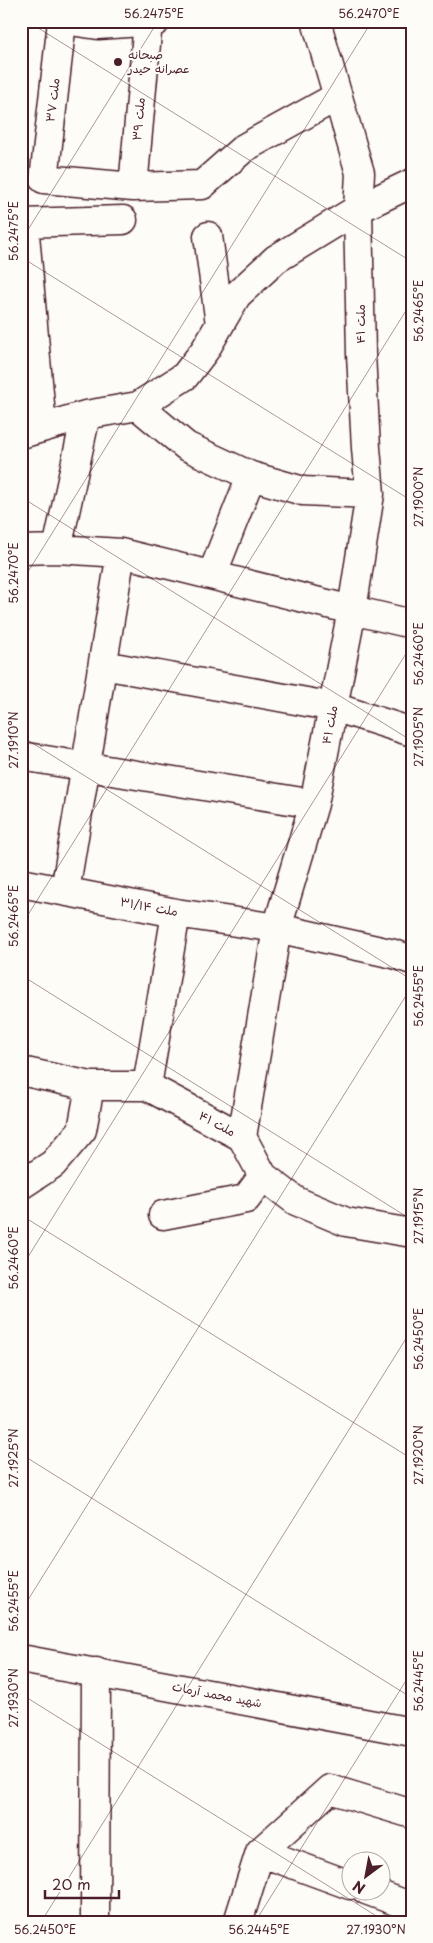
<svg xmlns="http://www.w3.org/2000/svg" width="433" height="1943" viewBox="0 0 433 1943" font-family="'Playpen Sans','Playpen Sans Arabic',sans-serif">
<rect width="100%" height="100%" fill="#fdfcf7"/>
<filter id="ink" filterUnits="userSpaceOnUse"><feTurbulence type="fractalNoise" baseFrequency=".02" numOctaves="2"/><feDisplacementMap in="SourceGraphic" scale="10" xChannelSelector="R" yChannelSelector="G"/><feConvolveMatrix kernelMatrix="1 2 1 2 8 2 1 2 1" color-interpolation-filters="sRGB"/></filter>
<g filter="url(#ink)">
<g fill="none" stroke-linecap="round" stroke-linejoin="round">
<defs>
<path id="minor" d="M 62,21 L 44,179 L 133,187 L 202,185 L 244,148 L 338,96
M 133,187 L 148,22
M 21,223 L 123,220
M 24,223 L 42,427
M 208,236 L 220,324
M 138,406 L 186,446 L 251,476 L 303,491 L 370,494
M 21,434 L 86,415 L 138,406 L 185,376 L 205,350 L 237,295 L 276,259 L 358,209 L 412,183
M 57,549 L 86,415
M 21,550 L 57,549 L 121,553 L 352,610
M 212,575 L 251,476
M 103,665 L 334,707 L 412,732
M 21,756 L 314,804
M 21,883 L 176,913 L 277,928 L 394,954 L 412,960
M 65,891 L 121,553
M 21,1071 L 90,1086
M 147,1086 L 176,913
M 242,1137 L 263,1176 L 296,1201 L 346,1222 L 412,1233
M 21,1185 L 53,1164 L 82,1130 L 90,1086 L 147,1086 L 242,1137 L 277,928 L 314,804 L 352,610 L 370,494 L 366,448 L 361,354 L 358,209 L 360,173 L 316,21
M 163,1215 L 246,1199 L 263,1176
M 260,1852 L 350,1885
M 366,1890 L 412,1907
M 95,1922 L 96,1672
M 238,1922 L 260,1852 L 330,1789 L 412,1814"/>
<path id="tertiary" d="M 352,610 L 412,624
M 21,1659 L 412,1732"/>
<path id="secondary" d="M 70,21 L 98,25 L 156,21"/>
</defs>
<use href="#minor" stroke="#4a1f2b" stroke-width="31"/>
<use href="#tertiary" stroke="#4a1f2b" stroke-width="31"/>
<use href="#secondary" stroke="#4a1f2b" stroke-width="31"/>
<use href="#minor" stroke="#fdfcf7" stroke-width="28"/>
<use href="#tertiary" stroke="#fdfcf7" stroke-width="28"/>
<use href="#secondary" stroke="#fdfcf7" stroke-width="28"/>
</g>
</g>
<path fill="none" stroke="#4a1f2b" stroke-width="1" stroke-opacity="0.45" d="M 27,21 L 412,262M 410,21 L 412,22M 21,241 L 158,21M 21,257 L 412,501M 21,497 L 412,741M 21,583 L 372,21M 21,736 L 412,980M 21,926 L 412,301M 21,975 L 412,1220M 21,1215 L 412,1459M 21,1268 L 412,644M 21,1454 L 412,1698M 21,1611 L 412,986M 21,1694 L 386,1922M 41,1922 L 412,1329M 255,1922 L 412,1671"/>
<circle fill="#4a1f2b" stroke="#fdfcf7" stroke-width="2" cx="118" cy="62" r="5"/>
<g text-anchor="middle" stroke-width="4" stroke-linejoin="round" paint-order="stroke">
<g font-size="12" fill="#4a1f2b" stroke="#fdfcf7" text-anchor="start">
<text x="128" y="59">صبحانه<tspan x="128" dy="14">عصرانه حیدر</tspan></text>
</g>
<g font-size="12" fill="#4a1f2b" stroke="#fdfcf7">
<text transform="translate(53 100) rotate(-83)" y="4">ملت ۳۷</text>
<text transform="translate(139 119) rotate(-85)" y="4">ملت ۳۹</text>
<text transform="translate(361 324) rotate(-90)" y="4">ملت ۴۱</text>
<text transform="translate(330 725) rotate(-79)" y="4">ملت ۴۱</text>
<text transform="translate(149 907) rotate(10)" y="4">ملت ۳۱/۱۴</text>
<text transform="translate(217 1124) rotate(28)" y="4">ملت ۴۱</text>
<text transform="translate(217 1695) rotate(11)" y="4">شهید محمد آرمات</text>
</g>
</g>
<rect width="433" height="1943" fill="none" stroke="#fdfcf7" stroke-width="55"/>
<g transform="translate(366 1876) rotate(212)"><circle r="24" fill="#fdfcf7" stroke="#b5a4a5"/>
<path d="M0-4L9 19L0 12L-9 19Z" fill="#4a1f2b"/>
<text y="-8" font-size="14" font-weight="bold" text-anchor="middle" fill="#4a1f2b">N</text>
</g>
<path d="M45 1890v8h74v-8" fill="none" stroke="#4a1f2b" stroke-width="2.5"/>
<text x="52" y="1890" font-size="15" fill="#4a1f2b" stroke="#fdfcf7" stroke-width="4" paint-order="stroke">20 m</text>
<rect x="28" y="28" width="378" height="1888" fill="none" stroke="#4a1f2b" stroke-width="2"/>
<g font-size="12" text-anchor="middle" fill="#4a1f2b">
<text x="154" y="18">56.2475°E</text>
<text x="369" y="18">56.2470°E</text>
<text transform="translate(14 231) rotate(-90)" y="4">56.2475°E</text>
<text transform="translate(419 311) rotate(-90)" y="4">56.2465°E</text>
<text transform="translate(419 497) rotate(-90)" y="4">27.1900°N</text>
<text transform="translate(14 573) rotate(-90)" y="4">56.2470°E</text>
<text transform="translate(419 654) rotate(-90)" y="4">56.2460°E</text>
<text transform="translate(419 737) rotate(-90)" y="4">27.1905°N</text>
<text transform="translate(14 740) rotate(-90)" y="4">27.1910°N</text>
<text transform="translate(14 916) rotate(-90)" y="4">56.2465°E</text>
<text transform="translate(419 996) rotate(-90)" y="4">56.2455°E</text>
<text transform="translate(419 1216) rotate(-90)" y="4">27.1915°N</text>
<text transform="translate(14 1258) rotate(-90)" y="4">56.2460°E</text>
<text transform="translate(419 1339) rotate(-90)" y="4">56.2450°E</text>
<text transform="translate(419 1455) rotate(-90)" y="4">27.1920°N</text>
<text transform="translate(14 1458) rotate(-90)" y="4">27.1925°N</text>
<text transform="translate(14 1601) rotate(-90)" y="4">56.2455°E</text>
<text transform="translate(419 1681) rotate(-90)" y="4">56.2445°E</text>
<text transform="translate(14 1698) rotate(-90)" y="4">27.1930°N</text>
<text x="45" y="1934">56.2450°E</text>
<text x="259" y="1934">56.2445°E</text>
<text x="376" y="1934">27.1930°N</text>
</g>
</svg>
